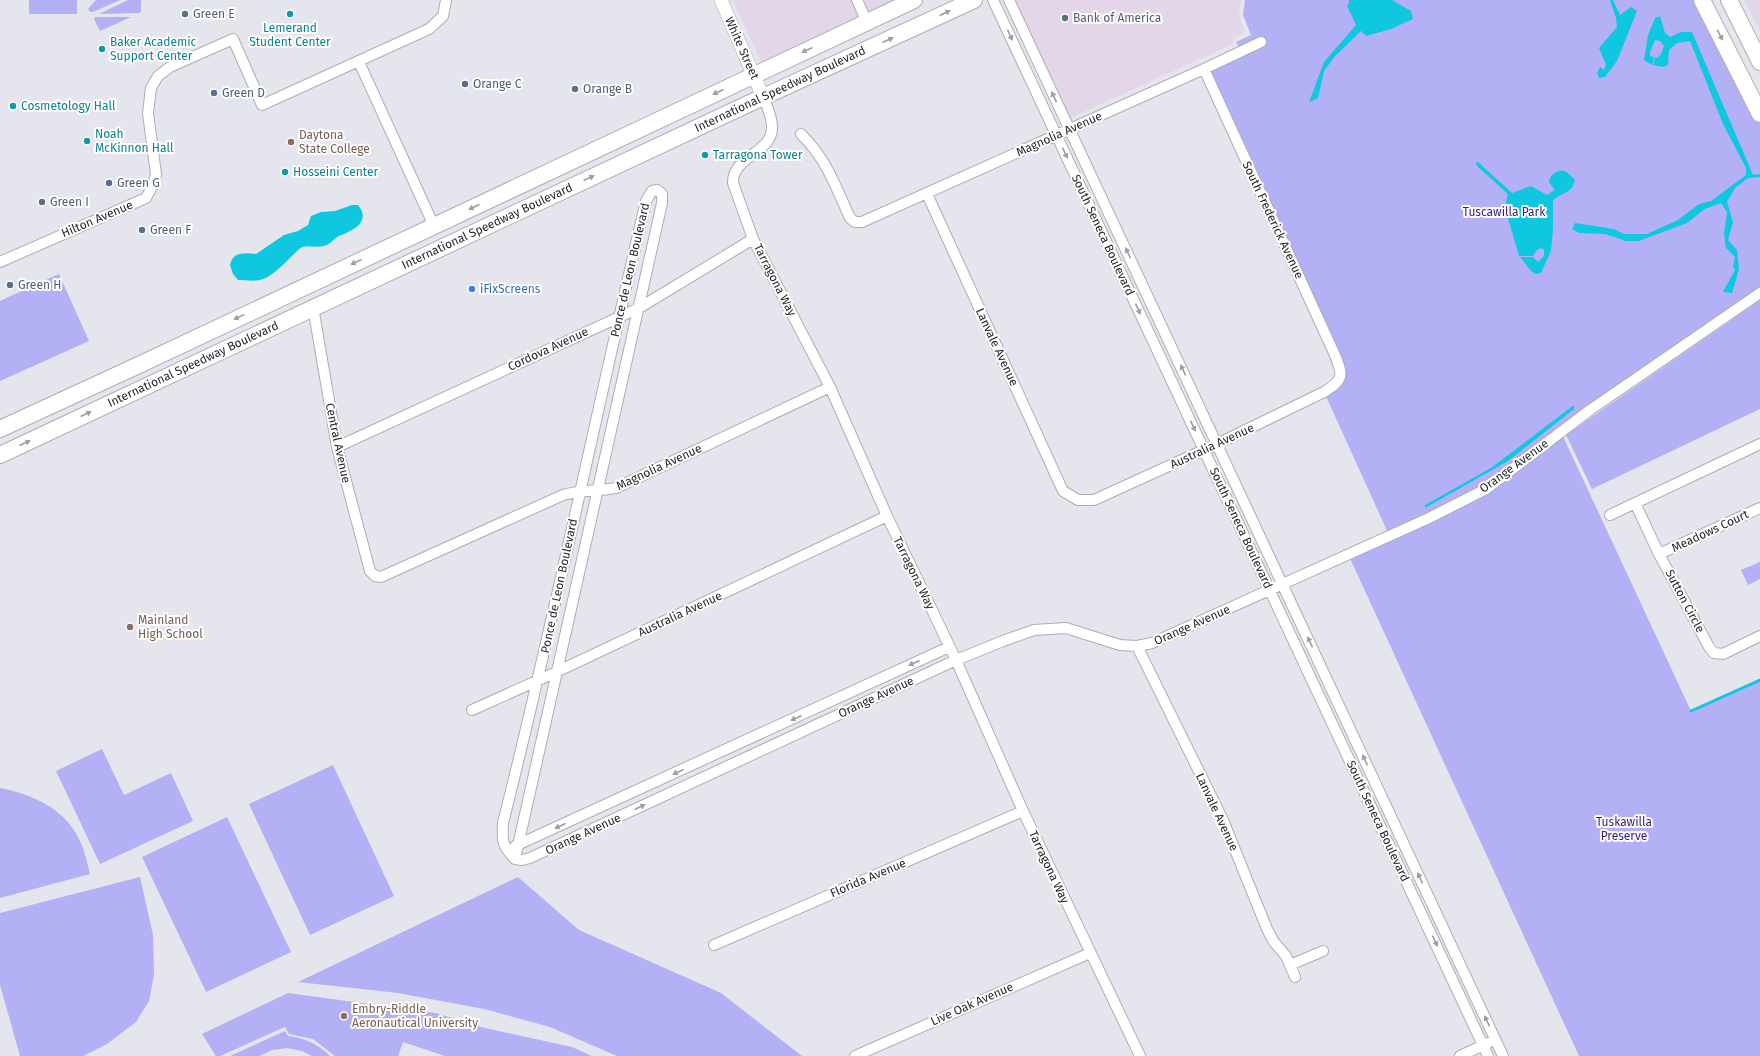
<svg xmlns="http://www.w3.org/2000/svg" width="1760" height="1056" viewBox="0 0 1760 1056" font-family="'Fira Sans',sans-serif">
<rect width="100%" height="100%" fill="#e5e5ed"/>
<path fill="#e4d6e9" d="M 733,0 L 852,0 L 860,18 L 762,64 Z
M 863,0 L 898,0 L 869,14 Z
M 1015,0 L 1241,0 L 1239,16 L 1245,32 L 1234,38 L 1233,44 L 1070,118 Z
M 1744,0 L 1760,0 L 1760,31 Z"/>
<path fill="#b3b0f5" d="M 29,0 L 77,0 L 77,14 L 29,14 Z
M 96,0 L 120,0 L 93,12 L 90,12 L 88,9 Z
M 128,0 L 141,0 L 141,12 L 138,13 L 99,14 Z
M 1245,0 L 1702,0 L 1760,114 L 1760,293 L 1561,432 L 1691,711 L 1760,680 L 1760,1056 L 1579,1056 L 1348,554 L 1389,535 L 1324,392 L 1341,377 L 1204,69 L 1241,51 L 1236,42 L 1251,35 L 1243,15 Z
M 95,17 L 131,17 L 100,31 L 94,19 Z
M 59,274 L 89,341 L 0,381 L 0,301 Z
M 1760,300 L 1760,409 L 1592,489 L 1566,435 Z
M 1760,562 L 1760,579 L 1748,585 L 1741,570 Z
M 102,749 L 124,795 L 171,773 L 193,821 L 100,864 L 56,771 Z
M 333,765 L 394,896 L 310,935 L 249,804 Z
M 0,788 C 32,794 66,809 80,841 C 85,851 87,863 90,874 L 0,898 Z
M 227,817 L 291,952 L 206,992 L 142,857 Z
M 140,877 L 153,935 L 154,975 L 149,1001 L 136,1022 L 107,1044 L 83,1056 L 20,1056 L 0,985 L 0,913 Z
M 518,877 L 579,930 L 721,993 L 802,1056 L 617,1056 L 550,1027 L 484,1009 L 398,993 L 298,982 Z
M 288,993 L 435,1013 L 485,1028 L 572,1047 L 592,1056 L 445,1056 L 403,1042 L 398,1056 L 335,1056 L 313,1039 L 289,1034 L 285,1027 L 220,1056 L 216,1056 L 202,1034 Z
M 285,1031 L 288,1036 C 305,1038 318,1044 330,1056 L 312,1056 L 302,1051 L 287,1048 L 273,1050 L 259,1056 L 230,1056 Z"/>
<path fill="#0fc7de" d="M 1349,0 L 1392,0 L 1411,11 L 1413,19 L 1391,29 L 1366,36 L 1361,31 L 1335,56 L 1324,71 L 1318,98 L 1309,102 L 1324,62 L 1356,25 L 1347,6 L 1349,3 Z
M 1610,0 L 1613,0 L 1620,15 L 1631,7 L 1637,11 L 1617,61 L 1605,77 L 1599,78 L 1597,73 L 1600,67 L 1604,70 L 1606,65 L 1599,48 L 1617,27 L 1616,18 Z
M 1660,16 L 1665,33 L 1670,37 L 1681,32 L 1692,32 L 1753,175 L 1760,174 L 1760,177 L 1748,178 L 1735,188 L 1727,202 L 1733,222 L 1728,240 L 1737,250 L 1739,269 L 1732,293 L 1723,292 L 1735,270 L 1733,266 L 1735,257 L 1726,248 L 1724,234 L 1727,212 L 1721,203 L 1705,209 L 1687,223 L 1639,241 L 1626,241 L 1605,234 L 1579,233 L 1572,229 L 1575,223 L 1614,229 L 1624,234 L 1647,234 L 1678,220 L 1699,204 L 1711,201 L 1746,175 L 1746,168 L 1723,124 L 1690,41 L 1677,43 L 1669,50 L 1668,65 L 1663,67 L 1653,65 L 1655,57 L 1658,58 L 1662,52 L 1664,46 L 1660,41 L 1655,40 L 1650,52 L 1650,56 L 1654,57 L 1652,65 L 1644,60 L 1648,35 L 1655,18 Z
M 1478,162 L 1512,193 L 1531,186 L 1547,195 L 1555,190 C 1553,188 1550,184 1549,182 C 1549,175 1559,169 1564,171 C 1569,173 1572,177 1575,180 C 1572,194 1562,192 1553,200 L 1553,229 L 1551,251 L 1541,273 L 1536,274 L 1531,271 L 1520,257 L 1533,257 L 1538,262 L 1544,256 L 1544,250 L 1541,248 L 1536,251 L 1533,256 L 1519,256 L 1505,208 L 1508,194 L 1477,166 L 1476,163 Z
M 352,205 L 358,205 C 372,222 352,231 339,236 C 334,238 330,245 324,246 C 316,248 309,245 302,247 C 291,255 276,275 263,279 C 255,282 247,280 238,280 L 233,274 L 230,265 C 233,251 245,253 256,254 L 284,235 L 298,231 L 308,225 L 311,216 L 321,212 L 335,211 Z
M 1574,405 L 1574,409 L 1508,461 L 1425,508 L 1425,505 L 1491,468 Z"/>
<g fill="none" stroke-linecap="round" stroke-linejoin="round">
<path stroke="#0fc7de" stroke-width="3" d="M 1691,711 L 1760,680"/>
<defs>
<path id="minor" d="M 857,0 L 867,22
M 993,0 L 1488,1056
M 1009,0 L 1503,1056
M 359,62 L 434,226
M 763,97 C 767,106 772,116 772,127 C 773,153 732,156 733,183 L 753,239 L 830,387 L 887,516 L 956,660 L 1023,811 L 1140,1056
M 801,134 C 827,160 835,185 850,218 L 855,222 L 862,222 L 1204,69 L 1261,42
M 657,190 L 662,194 L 662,203 L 515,859 C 502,846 502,841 503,823 C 555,617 597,408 646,201 L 652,191 Z
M 927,194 L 1063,491 L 1078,500 L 1094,500 L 1217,444 L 1324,392 C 1345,379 1343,375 1334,353 L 1204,69
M 0,262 L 146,198 L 154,183 L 156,174 L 148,113 L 151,88 L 158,76 L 170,67 L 233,39 L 262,105 L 429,29 L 443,16 L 446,0
M 313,307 L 337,447 L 370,571 L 375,576 L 381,577 L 563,495 C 581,490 598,491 616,488 L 830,387
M 337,447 L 639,308 L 753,239
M 1635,503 L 1659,554 L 1709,647 L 1714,653 L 1723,654 L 1760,636
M 1610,515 L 1760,444
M 1659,554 L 1760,508
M 1137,646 L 1223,820 L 1267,929 L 1274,942 L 1286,956 L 1295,977
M 472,710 L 552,674 L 887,516
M 515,846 L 949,647
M 515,859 L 522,860 L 530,858 L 956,660 L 1003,641 L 1034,630 L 1066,628 L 1120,645 L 1137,646 L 1152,643 L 1429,518 L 1486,489 L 1590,410 L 1760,293
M 714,945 L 1023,811
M 1290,965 L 1323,951
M 855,1056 L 1090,953
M 1460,1056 L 1488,1043"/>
<path id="tertiary" d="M 721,0 L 763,97"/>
<path id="primary" d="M 1702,0 L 1760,114
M 1729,0 L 1760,62
M 0,429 L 141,364 L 914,0
M 0,455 L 748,104 L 974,0"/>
</defs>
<use href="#minor" stroke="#adadb5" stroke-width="12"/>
<use href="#tertiary" stroke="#adadb5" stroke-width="14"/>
<use href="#primary" stroke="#adadb5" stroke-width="18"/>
<use href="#minor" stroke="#fff" stroke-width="10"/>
<use href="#tertiary" stroke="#fff" stroke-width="13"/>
<use href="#primary" stroke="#fff" stroke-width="16"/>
</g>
<defs><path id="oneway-solid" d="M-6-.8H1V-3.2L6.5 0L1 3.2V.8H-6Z"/></defs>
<g fill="#9e9ea0">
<use href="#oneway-solid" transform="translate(945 13) rotate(-25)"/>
<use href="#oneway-solid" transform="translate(1010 35) rotate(65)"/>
<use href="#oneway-solid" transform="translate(1720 35) rotate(63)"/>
<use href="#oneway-solid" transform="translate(888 40) rotate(-25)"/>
<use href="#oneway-solid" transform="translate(807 50) rotate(155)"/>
<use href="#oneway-solid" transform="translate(718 92) rotate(155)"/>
<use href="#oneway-solid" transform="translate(1054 97) rotate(-115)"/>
<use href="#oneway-solid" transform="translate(1065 153) rotate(65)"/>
<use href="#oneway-solid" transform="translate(589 178) rotate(-25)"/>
<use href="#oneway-solid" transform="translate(474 207) rotate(155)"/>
<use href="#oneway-solid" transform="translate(1128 253) rotate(-115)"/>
<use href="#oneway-solid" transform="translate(356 262) rotate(155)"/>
<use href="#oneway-solid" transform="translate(1138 309) rotate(65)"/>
<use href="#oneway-solid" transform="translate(239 317) rotate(154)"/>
<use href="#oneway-solid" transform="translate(1183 370) rotate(-115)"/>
<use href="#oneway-solid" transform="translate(86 414) rotate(-25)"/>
<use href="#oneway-solid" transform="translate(1193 426) rotate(65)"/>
<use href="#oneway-solid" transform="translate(25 443) rotate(-25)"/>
<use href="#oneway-solid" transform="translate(1310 642) rotate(-115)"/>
<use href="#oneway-solid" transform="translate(914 663) rotate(155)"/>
<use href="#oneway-solid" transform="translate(796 718) rotate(155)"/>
<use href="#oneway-solid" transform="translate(1365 760) rotate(-115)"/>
<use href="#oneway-solid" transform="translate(678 772) rotate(155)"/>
<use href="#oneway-solid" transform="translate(640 807) rotate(-25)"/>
<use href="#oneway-solid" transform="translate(560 826) rotate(155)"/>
<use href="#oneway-solid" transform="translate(1420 878) rotate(-115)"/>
<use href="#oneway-solid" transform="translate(1435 941) rotate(65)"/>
<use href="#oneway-solid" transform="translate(1487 1021) rotate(-115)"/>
</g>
<g fill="#5c6f8a" stroke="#fff" stroke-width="1.5">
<circle cx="185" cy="14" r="4"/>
<circle cx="1065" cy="18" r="4"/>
<circle cx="465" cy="84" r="4"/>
<circle cx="575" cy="89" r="4"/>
<circle cx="214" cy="93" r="4"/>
<circle cx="109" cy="183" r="4"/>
<circle cx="42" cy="202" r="4"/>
<circle cx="142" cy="230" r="4"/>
<circle cx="10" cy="285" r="4"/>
</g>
<g fill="#0f9aa8" stroke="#fff" stroke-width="1.5">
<circle cx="290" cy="14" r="4"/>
<circle cx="102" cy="49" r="4"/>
<circle cx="13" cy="106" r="4"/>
<circle cx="87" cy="141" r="4"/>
<circle cx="705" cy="155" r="4"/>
<circle cx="285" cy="172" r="4"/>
</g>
<g fill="#8d6e63" stroke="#fff" stroke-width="1.5">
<circle cx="291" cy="142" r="4"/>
<circle cx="130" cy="627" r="4"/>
<circle cx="344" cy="1016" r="4"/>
</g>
<circle fill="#3f7fe0" stroke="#fff" stroke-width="1.5" cx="472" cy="289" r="4"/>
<g text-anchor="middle" stroke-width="4" stroke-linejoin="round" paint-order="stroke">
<g font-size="12" fill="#4e5e75" stroke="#fff" text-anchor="start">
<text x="193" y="18">Green E</text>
<text x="1073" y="22">Bank of America</text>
<text x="473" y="88">Orange C</text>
<text x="583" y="93">Orange B</text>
<text x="222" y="97">Green D</text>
<text x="117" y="187">Green G</text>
<text x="50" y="206">Green I</text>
<text x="150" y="234">Green F</text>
<text x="18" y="289">Green H</text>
</g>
<g font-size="12" fill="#0d838f" stroke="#fff" text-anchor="start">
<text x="290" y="32" text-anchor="middle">Lemerand<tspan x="290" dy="14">Student Center</tspan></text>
<text x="110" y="46">Baker Academic<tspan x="110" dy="14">Support Center</tspan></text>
<text x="21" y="110">Cosmetology Hall</text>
<text x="95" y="138">Noah<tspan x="95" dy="14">McKinnon Hall</tspan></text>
<text x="713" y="159">Tarragona Tower</text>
<text x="293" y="176">Hosseini Center</text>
</g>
<g font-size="12" fill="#28282b" stroke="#fff">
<text transform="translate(742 48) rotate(66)" y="4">White Street</text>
<text transform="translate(780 89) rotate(-25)" y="4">International Speedway Boulevard</text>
<text transform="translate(1059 134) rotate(-24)" y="4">Magnolia Avenue</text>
<text transform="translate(97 219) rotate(-23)" y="4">Hilton Avenue</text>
<text transform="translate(1273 220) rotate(65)" y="4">South Frederick Avenue</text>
<text transform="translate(487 226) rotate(-25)" y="4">International Speedway Boulevard</text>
<text transform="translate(1103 235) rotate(65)" y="4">South Seneca Boulevard</text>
<text transform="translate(630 270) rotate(-77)" y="4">Ponce de Leon Boulevard</text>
<text transform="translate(775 280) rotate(63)" y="4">Tarragona Way</text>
<text transform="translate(997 347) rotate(65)" y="4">Lanvale Avenue</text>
<text transform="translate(548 349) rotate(-25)" y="4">Cordova Avenue</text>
<text transform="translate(193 364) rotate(-25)" y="4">International Speedway Boulevard</text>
<text transform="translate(338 443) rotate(78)" y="4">Central Avenue</text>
<text transform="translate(1212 446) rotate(-25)" y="4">Australia Avenue</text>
<text transform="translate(1514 466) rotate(-36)" y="4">Orange Avenue</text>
<text transform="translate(659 467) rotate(-25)" y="4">Magnolia Avenue</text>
<text transform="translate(1241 528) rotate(65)" y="4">South Seneca Boulevard</text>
<text transform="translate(1710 531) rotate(-25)" y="4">Meadows Court</text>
<text transform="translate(914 573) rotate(64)" y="4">Tarragona Way</text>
<text transform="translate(559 586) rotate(-78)" y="4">Ponce de Leon Boulevard</text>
<text transform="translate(1685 601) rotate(62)" y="4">Sutton Circle</text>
<text transform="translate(680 614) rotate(-25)" y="4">Australia Avenue</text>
<text transform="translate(1192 625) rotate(-24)" y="4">Orange Avenue</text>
<text transform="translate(876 697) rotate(-25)" y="4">Orange Avenue</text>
<text transform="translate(1217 812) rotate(65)" y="4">Lanvale Avenue</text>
<text transform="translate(1378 821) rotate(65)" y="4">South Seneca Boulevard</text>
<text transform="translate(583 834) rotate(-25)" y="4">Orange Avenue</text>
<text transform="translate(1049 867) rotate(65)" y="4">Tarragona Way</text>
<text transform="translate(868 878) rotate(-23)" y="4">Florida Avenue</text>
<text transform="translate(972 1004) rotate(-24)" y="4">Live Oak Avenue</text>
</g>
<g font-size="12" fill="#785e54" stroke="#fff" text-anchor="start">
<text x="299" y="139">Daytona<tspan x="299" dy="14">State College</tspan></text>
<text x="138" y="624">Mainland<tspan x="138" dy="14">High School</tspan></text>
<text x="352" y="1013">Embry-Riddle<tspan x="352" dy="14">Aeronautical University</tspan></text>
</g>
<g font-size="12" fill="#361b83" stroke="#fff">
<text x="1504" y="216">Tuscawilla Park</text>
<text x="1624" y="826">Tuskawilla<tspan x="1624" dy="14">Preserve</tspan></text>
</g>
<g font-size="12" fill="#366cbe" stroke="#fff" text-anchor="start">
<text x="480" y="293">iFixScreens</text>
</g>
</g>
</svg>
